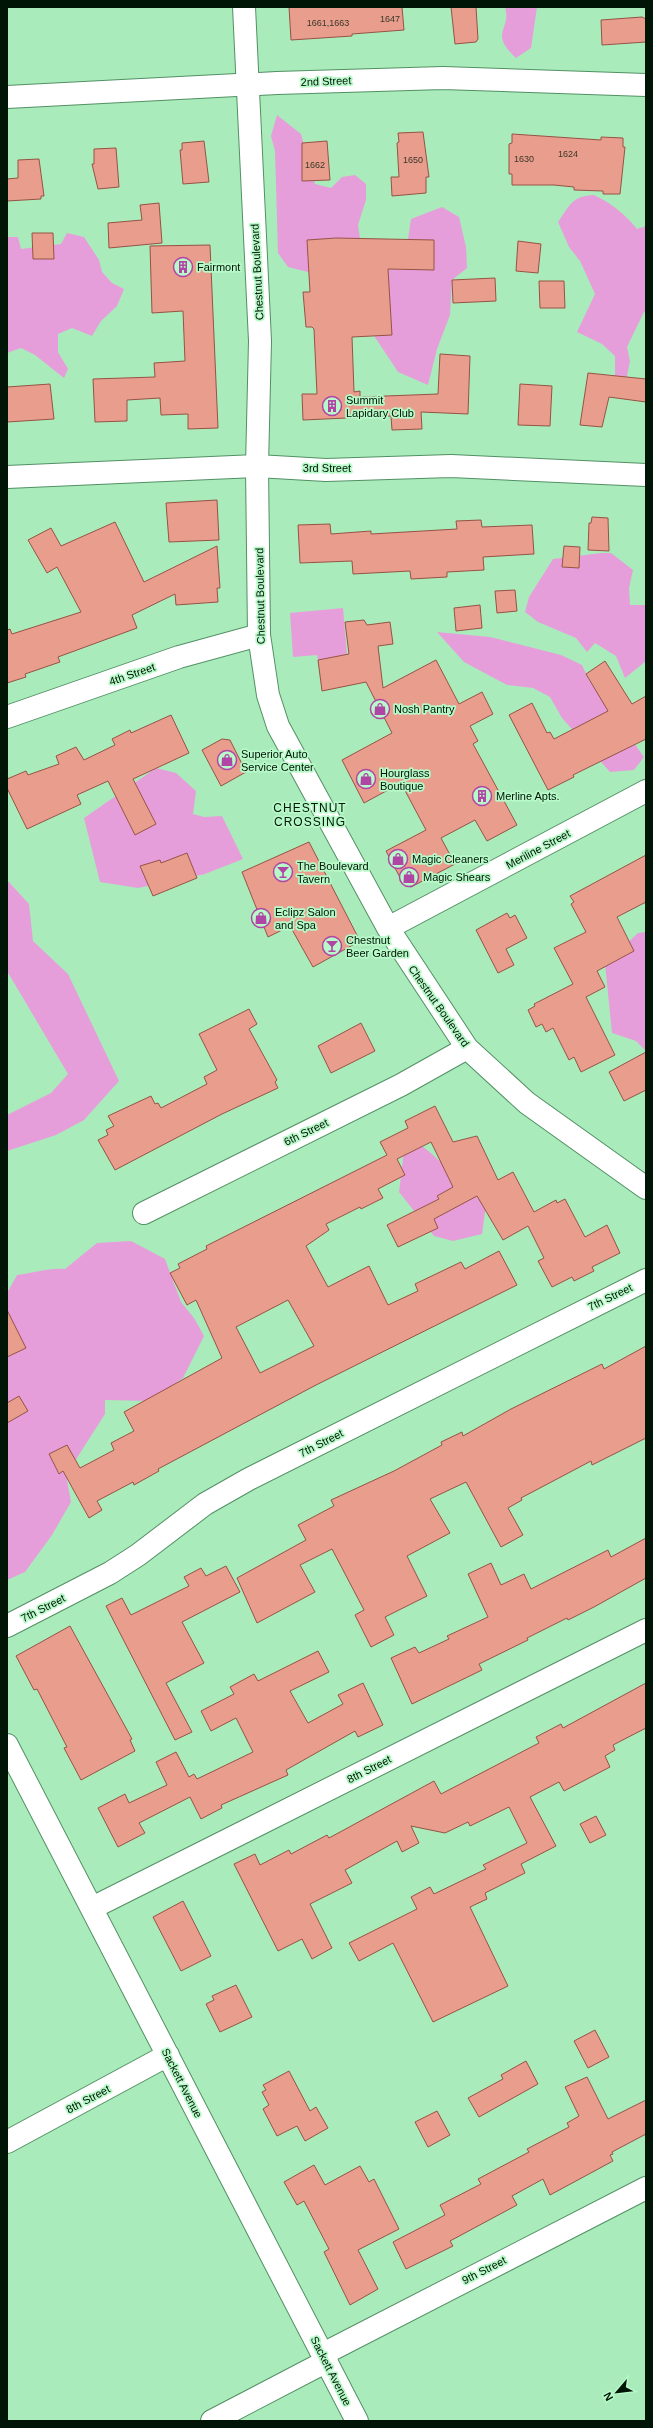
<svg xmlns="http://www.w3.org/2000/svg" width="653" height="2428" viewBox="0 0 653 2428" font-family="Helvetica,sans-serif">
<rect width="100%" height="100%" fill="#aaebbb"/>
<path fill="#e69edb" d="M 505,7 L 537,7 L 531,48 L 516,58 C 488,32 512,30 505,7 Z
M 277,115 L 301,134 L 315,184 L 331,188 L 342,177 L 355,175 L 366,184 L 366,200 L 358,225 L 362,252 L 386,272 L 406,253 L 411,219 L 442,207 L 459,217 L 466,247 L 467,268 L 452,280 L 450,315 L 437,349 L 428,385 L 398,372 L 363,319 L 340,280 L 288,267 L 278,253 L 275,151 L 271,136 Z
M 594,195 C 611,203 625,214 637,229 L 646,226 L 646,311 L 644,312 L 627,347 L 630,361 L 626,381 L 615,385 L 615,356 L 602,344 L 577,332 L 595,294 L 580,261 L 569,247 L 558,222 C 570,205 572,196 594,195 Z
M 67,233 L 84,237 L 99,260 L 102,272 L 112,283 L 124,289 L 117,306 L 101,321 L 92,336 L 72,328 L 58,334 L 58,352 L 68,369 L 64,378 L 35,355 L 21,348 L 7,353 L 8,237 L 18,237 L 21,249 L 61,244 Z
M 601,553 L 611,553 L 633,570 L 629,588 L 630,605 L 646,605 L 646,661 L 625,678 L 616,656 L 595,643 L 587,652 L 576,638 L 538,622 L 525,612 L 529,597 L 553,559 Z
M 343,608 L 347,655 L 318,660 L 317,655 L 293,657 L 290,613 Z
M 437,632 L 490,637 L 561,655 L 582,665 L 589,680 L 644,757 L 634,770 L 610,772 L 562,718 L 550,697 L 533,688 L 507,685 L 464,662 Z
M 156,768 L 176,773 L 196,791 L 193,814 L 204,817 L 222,816 L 243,859 L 205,874 L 138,888 L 100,882 L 84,818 Z
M 7,880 L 29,904 L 33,941 L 68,974 L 119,1081 L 84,1120 L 56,1135 L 7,1151 L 7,1115 L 51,1093 L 68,1074 L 7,971 Z
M 646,932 L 646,1051 L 636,1041 L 612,1033 L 605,964 L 638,933 Z
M 406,1133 L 432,1154 L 486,1205 L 482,1234 L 453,1241 L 434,1236 L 399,1192 Z
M 131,1241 L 165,1259 L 181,1302 L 194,1318 L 204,1336 L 183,1378 L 151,1401 L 105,1400 L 105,1414 L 66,1475 L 71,1502 L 52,1535 L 25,1572 L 7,1580 L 7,1293 L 17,1275 C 33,1273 48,1268 65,1269 L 97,1243 Z"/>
<path fill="#e89d8d" stroke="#965345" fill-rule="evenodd" d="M 289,7 L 402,7 L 404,30 L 352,34 L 352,36 L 291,40 Z
M 451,7 L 476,7 L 478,39 L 476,42 L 455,44 Z
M 642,17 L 646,19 L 646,42 L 602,45 L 601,20 Z
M 423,132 L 429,177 L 426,177 L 426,193 L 392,196 L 391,177 L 399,177 L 397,143 L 399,142 L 398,133 Z
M 512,134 L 601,140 L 601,137 L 623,138 L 623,147 L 625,147 L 620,194 L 603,194 L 603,191 L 574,190 L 574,187 L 554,185 L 512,185 L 512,174 L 509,174 L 509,144 L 512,143 Z
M 204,141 L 209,182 L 183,184 L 180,150 L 182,150 L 182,143 Z
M 327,141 L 330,180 L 302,181 L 302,143 Z
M 116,148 L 119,187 L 98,189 L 92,164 L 94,164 L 94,149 Z
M 39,159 L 44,196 L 41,196 L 41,199 L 7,201 L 7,179 L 18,178 L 18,160 Z
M 159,203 L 162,243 L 109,248 L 108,223 L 142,220 L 140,205 Z
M 32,233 L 53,233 L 54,259 L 33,259 Z
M 336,238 L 434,240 L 434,270 L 388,269 L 392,335 L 352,337 L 354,392 L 360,391 L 360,397 L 438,394 L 440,354 L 470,356 L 468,414 L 421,412 L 422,429 L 392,430 L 391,416 L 303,420 L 302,394 L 317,394 L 314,329 L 312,327 L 306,327 L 303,292 L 310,292 L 307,240 Z
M 518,241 L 541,244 L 538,273 L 516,271 Z
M 210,245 L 218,428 L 188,429 L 188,414 L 161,415 L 160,398 L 127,400 L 127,421 L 95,422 L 93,379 L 155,377 L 154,363 L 185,361 L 183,311 L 152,313 L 150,246 Z
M 495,278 L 496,301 L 453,303 L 452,280 Z
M 539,281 L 564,281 L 565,308 L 540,308 Z
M 588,373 L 646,379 L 646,402 L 609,397 L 602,427 L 580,425 Z
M 50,384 L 54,419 L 7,422 L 7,387 Z
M 520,384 L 552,386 L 550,426 L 518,425 Z
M 217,500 L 219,540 L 169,542 L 166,503 Z
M 592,517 L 608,518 L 609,551 L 588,550 L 589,523 L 591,523 Z
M 481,520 L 482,527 L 532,525 L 534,554 L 483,557 L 484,570 L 447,572 L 447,577 L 411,579 L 410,571 L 353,574 L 352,561 L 300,563 L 298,525 L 330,524 L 331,534 L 371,531 L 371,534 L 457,529 L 456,521 Z
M 115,522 L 144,582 L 217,546 L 220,588 L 217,588 L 218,602 L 176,605 L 175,594 L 132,615 L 137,628 L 58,657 L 60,662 L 25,674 L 26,677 L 7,683 L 7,630 L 10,629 L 12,634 L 81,612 L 57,567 L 47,573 L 28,540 L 51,528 L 61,546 Z
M 564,546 L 580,547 L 579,568 L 562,567 Z
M 515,590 L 517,611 L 497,613 L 495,591 Z
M 480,605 L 482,628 L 456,631 L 454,608 Z
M 364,620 L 367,625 L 390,622 L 393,644 L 378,646 L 383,688 L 436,660 L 459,704 L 482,692 L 493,714 L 470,726 L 478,741 L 473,744 L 517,825 L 487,841 L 475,820 L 441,838 L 455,864 L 411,887 L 404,885 L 386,851 L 426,830 L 401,783 L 364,803 L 342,760 L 392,733 L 366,682 L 322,691 L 318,660 L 349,654 L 345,622 Z
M 605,661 L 632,704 L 646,696 L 646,739 L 573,775 L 574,777 L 548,790 L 509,715 L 532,703 L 547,733 L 550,732 L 554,739 L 608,711 L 586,674 Z
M 171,715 L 189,753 L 133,779 L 156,824 L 135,835 L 108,781 L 77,795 L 81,804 L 27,829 L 7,788 L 7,779 L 26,771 L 28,775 L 59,764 L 56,756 L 76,747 L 84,760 L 115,745 L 112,739 L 130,730 L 131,733 Z
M 222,739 L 230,740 L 246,772 L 221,786 L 202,750 Z
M 309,842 L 360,941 L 313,967 L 290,926 L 268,937 L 242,872 Z
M 187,853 L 197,878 L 153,896 L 140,866 L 160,860 L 161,863 Z
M 646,855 L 646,902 L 617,917 L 634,951 L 597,971 L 605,987 L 586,997 L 615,1055 L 581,1072 L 574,1057 L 569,1060 L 553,1028 L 546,1032 L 542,1024 L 536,1027 L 528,1010 L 535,1006 L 534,1004 L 573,984 L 554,948 L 586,932 L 571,904 L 574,902 L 570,896 Z
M 507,913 L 510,918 L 515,915 L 527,938 L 506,949 L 514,965 L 498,973 L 476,930 Z
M 249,1009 L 257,1024 L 249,1029 L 277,1080 L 275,1082 L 278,1088 L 222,1114 L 115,1170 L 98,1140 L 108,1135 L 106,1130 L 114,1126 L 108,1116 L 151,1096 L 155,1104 L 158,1103 L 161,1108 L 207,1084 L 204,1077 L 217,1070 L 199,1034 Z
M 361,1023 L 375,1051 L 331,1073 L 318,1046 Z
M 646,1052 L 646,1090 L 624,1101 L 609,1072 Z
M 435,1106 L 453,1142 L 477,1136 L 498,1180 L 513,1172 L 534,1212 L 556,1200 L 557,1203 L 565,1199 L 585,1237 L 607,1225 L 620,1253 L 592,1267 L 594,1271 L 574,1281 L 572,1277 L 552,1287 L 538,1261 L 544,1258 L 528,1226 L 503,1240 L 477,1196 L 434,1219 L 438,1228 L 398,1247 L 387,1225 L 439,1199 L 437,1196 L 453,1187 L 431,1142 L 397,1159 L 405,1175 L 378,1189 L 383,1198 L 361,1209 L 360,1207 L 326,1224 L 329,1230 L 306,1246 L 328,1287 L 369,1266 L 388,1305 L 418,1291 L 415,1284 L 461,1262 L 465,1269 L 499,1251 L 517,1285 L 316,1385 L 158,1469 L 159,1471 L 134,1485 L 133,1482 L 97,1501 L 102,1510 L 89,1518 L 63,1471 L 59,1474 L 49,1454 L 67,1445 L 80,1468 L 114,1450 L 111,1443 L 134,1431 L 124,1412 L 222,1358 L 196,1300 L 187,1305 L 170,1273 L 180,1268 L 178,1264 L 207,1249 L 206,1246 L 387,1155 L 380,1142 L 408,1128 L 405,1121 ZM 288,1300 L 314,1346 L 260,1373 L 236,1327 Z
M 7,1310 L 26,1348 L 7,1357 Z
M 646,1346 L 646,1438 L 592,1465 L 591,1461 L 521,1498 L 522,1500 L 508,1508 L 523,1535 L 501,1547 L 466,1482 L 430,1499 L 450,1533 L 407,1556 L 427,1596 L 385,1617 L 394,1635 L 371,1647 L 355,1615 L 364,1610 L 332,1549 L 300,1565 L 315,1592 L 257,1623 L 237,1578 L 306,1540 L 298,1525 L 334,1506 L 331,1500 L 394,1471 L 442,1445 L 441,1442 L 462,1432 L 463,1436 L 511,1409 L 602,1364 L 604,1369 Z
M 19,1396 L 28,1411 L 7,1423 L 7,1403 Z
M 646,1538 L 646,1578 L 594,1607 L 568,1620 L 567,1618 L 527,1638 L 528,1640 L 479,1664 L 482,1670 L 412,1704 L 391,1658 L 415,1647 L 419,1653 L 449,1639 L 447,1636 L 488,1617 L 468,1574 L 491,1563 L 501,1585 L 524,1574 L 531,1589 L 608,1550 L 611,1557 Z
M 226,1566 L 240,1592 L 182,1622 L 204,1663 L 166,1683 L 192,1732 L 175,1740 L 106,1606 L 122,1598 L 131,1615 L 189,1586 L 184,1577 L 201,1568 L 206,1576 Z
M 70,1626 L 132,1739 L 130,1740 L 135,1751 L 81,1780 L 64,1748 L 67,1747 L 37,1689 L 34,1690 L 16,1656 Z
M 318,1651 L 329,1672 L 290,1691 L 308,1723 L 343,1704 L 338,1695 L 363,1683 L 383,1725 L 358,1737 L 355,1731 L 286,1770 L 288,1775 L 221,1805 L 222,1808 L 201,1819 L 190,1797 L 139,1823 L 145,1833 L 118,1847 L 98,1808 L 125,1794 L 129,1803 L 167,1785 L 156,1762 L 176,1752 L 189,1777 L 194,1774 L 197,1779 L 253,1752 L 236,1718 L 211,1731 L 201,1711 L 234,1694 L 230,1687 L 254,1674 L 258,1681 Z
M 646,1683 L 646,1728 L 613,1745 L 615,1750 L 605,1756 L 610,1767 L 564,1791 L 559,1782 L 530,1797 L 556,1846 L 521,1864 L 525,1873 L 485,1893 L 487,1899 L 470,1907 L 508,1986 L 433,2022 L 393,1943 L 359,1961 L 349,1943 L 417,1909 L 411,1897 L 430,1887 L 434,1894 L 486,1869 L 483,1865 L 527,1843 L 509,1807 L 470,1826 L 468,1822 L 445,1833 L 411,1826 L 419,1843 L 402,1852 L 397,1841 L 345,1870 L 352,1883 L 310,1904 L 332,1948 L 312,1959 L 302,1939 L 278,1951 L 234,1864 L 255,1854 L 260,1865 L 289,1850 L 291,1854 L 327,1835 L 329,1838 L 434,1781 L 441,1794 L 539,1743 L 536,1737 L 561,1724 L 563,1728 Z
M 596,1816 L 606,1835 L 590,1843 L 580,1824 Z
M 183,1901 L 211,1956 L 181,1971 L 153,1917 Z
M 236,1985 L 252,2017 L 220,2032 L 206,2004 L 214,2000 L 212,1996 Z
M 595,2030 L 609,2057 L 588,2068 L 574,2041 Z
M 526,2061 L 538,2084 L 479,2117 L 468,2098 L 503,2079 L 501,2075 Z
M 289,2071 L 310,2111 L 316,2107 L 328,2128 L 305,2141 L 297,2126 L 277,2136 L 263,2109 L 269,2105 L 262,2092 L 266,2090 L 263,2085 Z
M 587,2077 L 608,2119 L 646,2100 L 646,2134 L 612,2152 L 613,2154 L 610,2155 L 613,2161 L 550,2195 L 543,2179 L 512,2196 L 517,2205 L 450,2241 L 453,2246 L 406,2269 L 393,2242 L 445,2215 L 440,2205 L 481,2184 L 478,2179 L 529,2152 L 527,2149 L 569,2127 L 567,2123 L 579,2116 L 565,2087 Z
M 437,2111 L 450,2135 L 428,2147 L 415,2122 Z
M 314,2165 L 325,2185 L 360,2166 L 369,2182 L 374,2179 L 399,2229 L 358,2250 L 378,2289 L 350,2305 L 324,2252 L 329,2249 L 304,2201 L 297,2205 L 284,2182 Z"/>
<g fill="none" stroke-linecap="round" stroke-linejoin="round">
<defs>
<path id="minor" d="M 244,7 L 260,341 L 257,466 L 259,635 L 268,695 L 278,726 L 388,928 L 467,1048 L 527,1103 L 646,1188
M 7,477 L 257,466 L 326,470 L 451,466 L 646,475
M 7,717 L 179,657 L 259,635
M 388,928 L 646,791
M 144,1213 L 401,1085 L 467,1048
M 7,1626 L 110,1573 L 138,1555 L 205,1504 L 249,1479 L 646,1280
M 7,1745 L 357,2421
M 92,1908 L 646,1630
M 7,2142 L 168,2055
M 323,2354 L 646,2188
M 212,2421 L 327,2361"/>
<path id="major" d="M 7,97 L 277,83 L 443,78 L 646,85"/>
</defs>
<use href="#minor" stroke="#529064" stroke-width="24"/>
<use href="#major" stroke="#529064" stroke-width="24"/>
<use href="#minor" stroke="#fff" stroke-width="22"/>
<use href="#major" stroke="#fff" stroke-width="22"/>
</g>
<defs>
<symbol id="building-ring" viewBox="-11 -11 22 22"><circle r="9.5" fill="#b7f9c8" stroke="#b145a5" stroke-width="1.5"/><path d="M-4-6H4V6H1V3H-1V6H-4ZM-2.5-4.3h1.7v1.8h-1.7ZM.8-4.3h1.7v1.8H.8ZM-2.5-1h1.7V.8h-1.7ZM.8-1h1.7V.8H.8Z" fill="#b145a5"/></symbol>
<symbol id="shop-ring" viewBox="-11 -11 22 22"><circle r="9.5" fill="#b7f9c8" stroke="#b145a5" stroke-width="1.5"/><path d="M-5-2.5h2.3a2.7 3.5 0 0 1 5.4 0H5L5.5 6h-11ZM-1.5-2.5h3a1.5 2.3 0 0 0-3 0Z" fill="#b145a5"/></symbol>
<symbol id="bar-ring" viewBox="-11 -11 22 22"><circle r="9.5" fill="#b7f9c8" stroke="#b145a5" stroke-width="1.5"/><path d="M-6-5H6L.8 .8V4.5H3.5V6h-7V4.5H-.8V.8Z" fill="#b145a5"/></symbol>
</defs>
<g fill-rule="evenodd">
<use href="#building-ring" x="172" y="256" width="22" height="22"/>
<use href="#building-ring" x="321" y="395" width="22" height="22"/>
<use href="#shop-ring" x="369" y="698" width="22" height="22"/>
<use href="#shop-ring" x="216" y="749" width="22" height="22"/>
<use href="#shop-ring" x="355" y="768" width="22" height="22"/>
<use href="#building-ring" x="471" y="785" width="22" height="22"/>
<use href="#shop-ring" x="387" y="848" width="22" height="22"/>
<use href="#bar-ring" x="272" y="861" width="22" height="22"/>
<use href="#shop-ring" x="398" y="866" width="22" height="22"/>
<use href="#shop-ring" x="250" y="907" width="22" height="22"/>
<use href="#bar-ring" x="321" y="935" width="22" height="22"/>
</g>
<g text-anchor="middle" stroke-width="3.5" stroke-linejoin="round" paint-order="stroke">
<g font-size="9" fill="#3a3727">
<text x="390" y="22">1647</text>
<text x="328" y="26">1661,1663</text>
<text x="568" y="157">1624</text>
<text x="524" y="162">1630</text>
<text x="413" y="163">1650</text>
<text x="315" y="168">1662</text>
</g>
<g font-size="11" fill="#001505" stroke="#b7f9c8">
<text transform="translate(326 81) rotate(-2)" y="4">2nd Street</text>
<text transform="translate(257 272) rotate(-93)" y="4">Chestnut Boulevard</text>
<text x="327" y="472">3rd Street</text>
<text transform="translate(260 596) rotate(-91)" y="4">Chestnut Boulevard</text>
<text transform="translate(132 674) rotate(-19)" y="4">4th Street</text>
<text transform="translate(538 849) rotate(-28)" y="4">Meriline Street</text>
<text transform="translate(439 1006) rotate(55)" y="4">Chestnut Boulevard</text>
<text transform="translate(306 1132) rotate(-26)" y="4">6th Street</text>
<text transform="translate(610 1297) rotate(-26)" y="4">7th Street</text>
<text transform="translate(321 1443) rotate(-27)" y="4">7th Street</text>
<text transform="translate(43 1608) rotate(-27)" y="4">7th Street</text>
<text transform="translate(369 1769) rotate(-27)" y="4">8th Street</text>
<text transform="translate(182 2083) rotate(63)" y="4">Sackett Avenue</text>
<text transform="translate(88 2099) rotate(-28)" y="4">8th Street</text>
<text transform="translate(484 2270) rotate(-27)" y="4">9th Street</text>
<text transform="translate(331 2371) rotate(63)" y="4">Sackett Avenue</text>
</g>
<g font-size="11" fill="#001505" stroke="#b7f9c8" text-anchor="start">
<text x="197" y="271">Fairmont</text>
<text x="346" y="404">Summit<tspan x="346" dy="13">Lapidary Club</tspan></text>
<text x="394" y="713">Nosh Pantry</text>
<text x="241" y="758">Superior Auto<tspan x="241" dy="13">Service Center</tspan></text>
<text x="380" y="777">Hourglass<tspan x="380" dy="13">Boutique</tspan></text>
<text x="496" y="800">Merline Apts.</text>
<text x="412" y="863">Magic Cleaners</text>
<text x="297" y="870">The Boulevard<tspan x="297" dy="13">Tavern</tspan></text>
<text x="423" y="881">Magic Shears</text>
<text x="275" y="916">Eclipz Salon<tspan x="275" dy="13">and Spa</tspan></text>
<text x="346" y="944">Chestnut<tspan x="346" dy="13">Beer Garden</tspan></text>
</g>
<g font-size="12" letter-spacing="1" fill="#001505" stroke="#b7f9c8">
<text x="310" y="812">CHESTNUT<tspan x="310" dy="14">CROSSING</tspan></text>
</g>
</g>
<rect width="653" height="2428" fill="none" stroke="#001505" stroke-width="16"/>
<g transform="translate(617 2392) rotate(242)" stroke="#b7f9c8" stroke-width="3" paint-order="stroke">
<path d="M0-3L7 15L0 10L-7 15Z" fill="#001505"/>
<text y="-6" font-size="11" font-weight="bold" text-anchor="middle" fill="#001505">N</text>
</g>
</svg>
